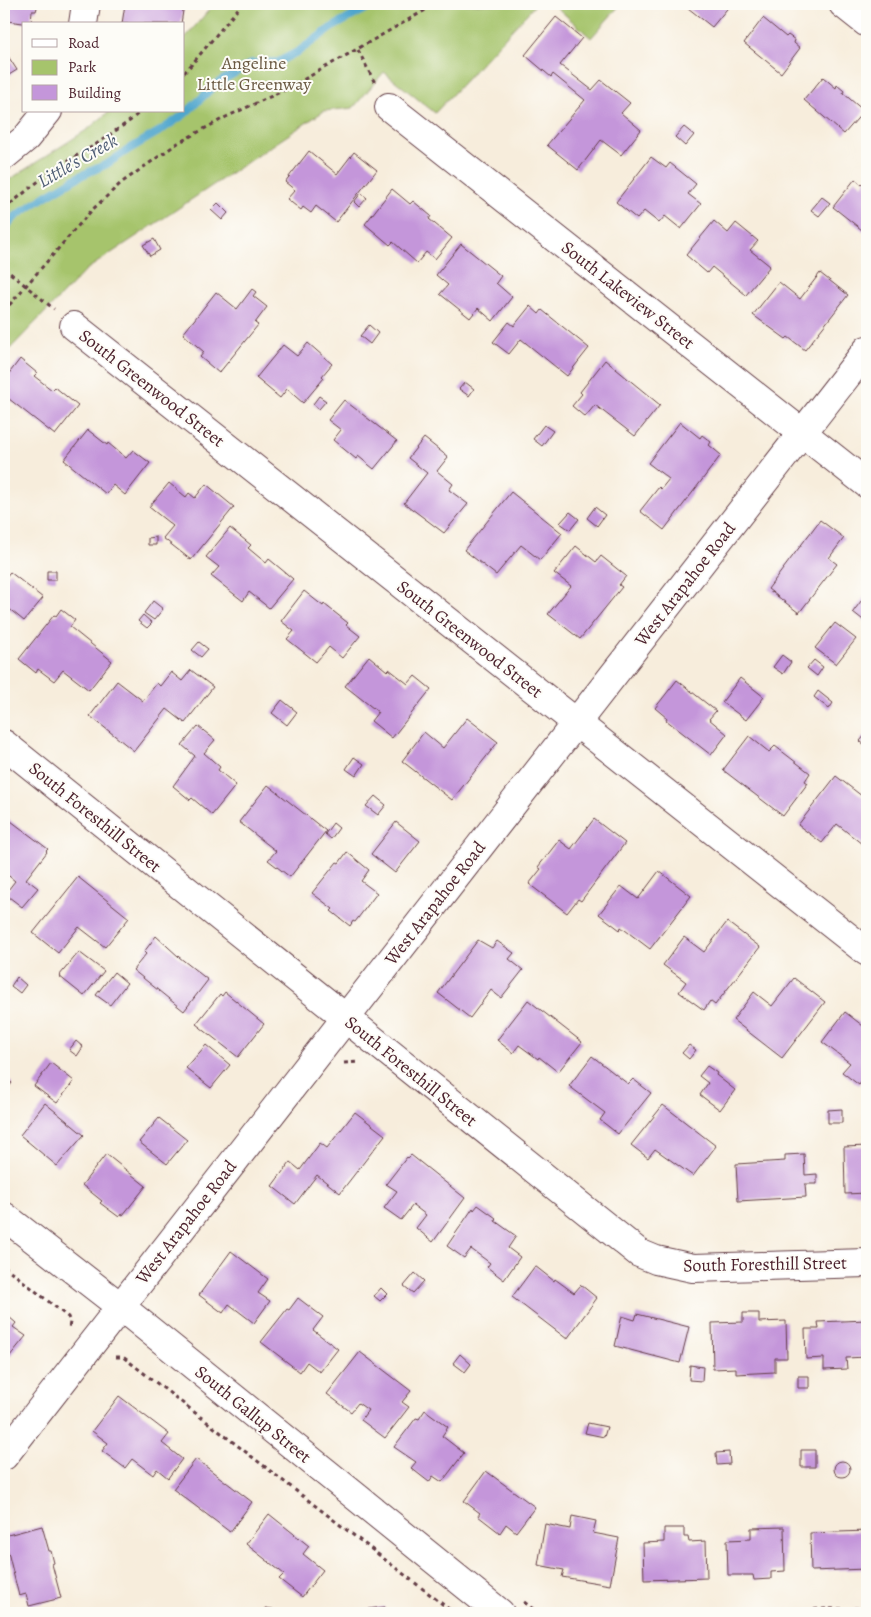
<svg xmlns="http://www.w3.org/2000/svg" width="871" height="1617" viewBox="0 0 871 1617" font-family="Alegreya,serif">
<rect width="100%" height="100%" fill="#fdfcf7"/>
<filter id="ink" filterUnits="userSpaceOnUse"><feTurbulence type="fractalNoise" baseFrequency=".02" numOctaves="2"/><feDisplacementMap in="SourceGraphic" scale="10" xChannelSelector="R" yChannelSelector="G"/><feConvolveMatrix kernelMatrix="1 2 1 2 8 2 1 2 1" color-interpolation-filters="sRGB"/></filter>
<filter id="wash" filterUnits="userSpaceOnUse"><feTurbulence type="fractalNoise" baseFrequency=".0096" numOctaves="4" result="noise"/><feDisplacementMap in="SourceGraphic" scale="20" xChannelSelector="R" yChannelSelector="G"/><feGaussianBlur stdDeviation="1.12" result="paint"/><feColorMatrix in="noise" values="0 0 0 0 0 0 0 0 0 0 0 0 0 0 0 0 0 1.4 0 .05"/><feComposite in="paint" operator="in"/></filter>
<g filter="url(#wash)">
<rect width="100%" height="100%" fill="#f7eddc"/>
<path fill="#a6c46c" stroke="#78724c" d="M 214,4 L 536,4 L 435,113 L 384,72 L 353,108 L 324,111 L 86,270 L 5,354 L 4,353 L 4,183 L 88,129 L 110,111 L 184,111 L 184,39 Z
M 553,4 L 621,4 L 591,38 Z"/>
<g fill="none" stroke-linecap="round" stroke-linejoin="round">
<path stroke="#50a6cd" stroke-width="8" d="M 4,229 L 16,216 L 46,196 L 80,176 L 107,164 L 131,148 L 160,131 L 185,114 L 216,84 L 252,63 L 278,62 L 299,51 L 331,28 L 375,4"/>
</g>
<g id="blocks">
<path fill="#c496da" d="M 4,4 L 38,4 L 36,11 L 32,11 L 31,24 L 7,21 L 8,15 L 4,14 Z
M 125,4 L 184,4 L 181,24 L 122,24 Z
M 683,4 L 731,4 L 712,27 Z
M 556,17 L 582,38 L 560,65 L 592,90 L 601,80 L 630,103 L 621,113 L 641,130 L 621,155 L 601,140 L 578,170 L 547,145 L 585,100 L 553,74 L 551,77 L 525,55 Z
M 763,18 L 786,37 L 788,35 L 795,40 L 794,43 L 800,48 L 781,73 L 744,43 Z
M 4,50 L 17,70 L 4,78 Z
M 823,77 L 836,88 L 837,85 L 844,91 L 843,93 L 864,111 L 844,134 L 804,100 Z
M 684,127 L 694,135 L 685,146 L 675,137 Z
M 309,151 L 337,174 L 354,152 L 377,170 L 336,222 L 316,206 L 311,213 L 303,207 L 301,210 L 287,199 L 295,190 L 285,182 Z
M 651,157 L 666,168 L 670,163 L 696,184 L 688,194 L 701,204 L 681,229 L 665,216 L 659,223 L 644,211 L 637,219 L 616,202 Z
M 867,178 L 867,234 L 833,207 L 855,179 L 862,185 Z
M 392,189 L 410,204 L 413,201 L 431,216 L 429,219 L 452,238 L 435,259 L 426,252 L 417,263 L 393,242 L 390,245 L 365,224 Z
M 361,193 L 367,198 L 359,207 L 354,202 Z
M 822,197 L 830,203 L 819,216 L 811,210 Z
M 218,203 L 228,213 L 222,220 L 211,210 Z
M 714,221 L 728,233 L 736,223 L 758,241 L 750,250 L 770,266 L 746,295 L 712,267 L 707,273 L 686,255 Z
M 154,239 L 160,250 L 150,256 L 143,245 Z
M 461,244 L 501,276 L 496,283 L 512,297 L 493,321 L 478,308 L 470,318 L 440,294 L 448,285 L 436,275 Z
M 820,273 L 848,295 L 805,350 L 788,337 L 786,339 L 753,315 L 779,282 L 800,299 Z
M 252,289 L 256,292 L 253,296 L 267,307 L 255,323 L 258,325 L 219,373 L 200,357 L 204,352 L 183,334 L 216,292 L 237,309 Z
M 530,306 L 539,314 L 542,310 L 589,348 L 567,376 L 521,339 L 509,354 L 493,342 L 509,322 L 514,326 Z
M 369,325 L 378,333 L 370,344 L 360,336 Z
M 308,343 L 332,364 L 322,376 L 324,378 L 303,403 L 287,389 L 280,398 L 256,378 L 283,345 L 297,356 Z
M 20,359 L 37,373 L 34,376 L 52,390 L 55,387 L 78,406 L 55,435 L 4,395 L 4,380 Z
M 605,360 L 660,405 L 635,436 L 595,405 L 585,417 L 572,406 L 582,394 L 580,392 Z
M 465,382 L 474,389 L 469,396 L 459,389 Z
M 319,396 L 326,401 L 319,409 L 313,404 Z
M 344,400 L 397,441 L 374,469 L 358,456 L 356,459 L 333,440 L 341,430 L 328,420 Z
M 680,422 L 700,438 L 702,435 L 711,442 L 709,445 L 721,455 L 664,530 L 640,511 L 659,487 L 661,489 L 669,479 L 648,463 Z
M 544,425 L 553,431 L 542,446 L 533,439 Z
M 88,430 L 107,445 L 108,443 L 126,458 L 133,450 L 150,463 L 125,495 L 113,485 L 106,494 L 64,460 Z
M 424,438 L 448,457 L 437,471 L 453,484 L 449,490 L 468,504 L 444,533 L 404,503 L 427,473 L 408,458 Z
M 169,483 L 186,497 L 189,493 L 195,498 L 206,484 L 234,507 L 191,560 L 163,538 L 173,526 L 149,507 Z
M 511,492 L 562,533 L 540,560 L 521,545 L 496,575 L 464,550 Z
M 595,507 L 605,515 L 597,526 L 587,518 Z
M 570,512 L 579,519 L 570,530 L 560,523 Z
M 820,520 L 844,538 L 829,558 L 837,564 L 799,613 L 768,589 Z
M 230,528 L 251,545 L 248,548 L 266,563 L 269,559 L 293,579 L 269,608 L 249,592 L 243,601 L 211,576 L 219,567 L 206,557 Z
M 156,537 L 156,545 L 148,545 L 148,538 Z
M 576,546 L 596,562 L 601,556 L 626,576 L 619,585 L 622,587 L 580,639 L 548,614 L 571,586 L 554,573 Z
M 47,571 L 56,571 L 56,580 L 47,580 Z
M 10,572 L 43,598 L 24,621 L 7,607 L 4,612 L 4,579 Z
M 304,591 L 323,606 L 324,604 L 348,623 L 346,625 L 360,636 L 342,658 L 329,647 L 316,662 L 287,639 L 294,631 L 281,621 Z
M 867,593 L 867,623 L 853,612 Z
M 153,601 L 163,609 L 154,620 L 144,613 Z
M 61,609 L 75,620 L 70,627 L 112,661 L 89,690 L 63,670 L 54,681 L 38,669 L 36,673 L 19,659 L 54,615 L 56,616 Z
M 143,615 L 152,623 L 147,628 L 138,621 Z
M 835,623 L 856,639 L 836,664 L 815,648 Z
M 199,642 L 208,649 L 201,657 L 192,650 Z
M 782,655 L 791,662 L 783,674 L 773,667 Z
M 369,656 L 387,671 L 389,669 L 408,684 L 415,676 L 431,689 L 392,738 L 371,721 L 378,712 L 345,686 Z
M 814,660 L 823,667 L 817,676 L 807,668 Z
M 191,670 L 213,687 L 185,723 L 167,709 L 134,751 L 90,716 L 117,681 L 143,701 L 157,683 L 160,686 L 171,672 L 182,681 Z
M 740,678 L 764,697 L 746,720 L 722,702 Z
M 677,680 L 716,711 L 709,719 L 727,734 L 711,755 L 666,720 L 667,718 L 655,708 Z
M 818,691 L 833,703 L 829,709 L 814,697 Z
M 282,700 L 297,712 L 287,725 L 272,713 Z
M 467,718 L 498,742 L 452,800 L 402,761 L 424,732 L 443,748 Z
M 198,726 L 215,740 L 204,753 L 220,767 L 218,770 L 236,785 L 212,815 L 192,798 L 190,800 L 173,786 L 195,756 L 182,745 Z
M 867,733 L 867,747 L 860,741 Z
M 749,736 L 769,752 L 775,746 L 810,773 L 805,781 L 808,783 L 783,816 L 723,770 Z
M 354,757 L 364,764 L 356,776 L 346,769 Z
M 836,776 L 867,800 L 867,848 L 837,824 L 822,843 L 798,825 Z
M 268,785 L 326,831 L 290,877 L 268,860 L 276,851 L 239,822 Z
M 375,796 L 386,805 L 378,815 L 366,806 Z
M 7,818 L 48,849 L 46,851 L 47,852 L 26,879 L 38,888 L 22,907 L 5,894 L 15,881 L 4,872 L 4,823 Z
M 594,819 L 625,843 L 581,901 L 578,899 L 567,913 L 529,884 L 541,869 L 538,867 L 559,840 L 571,849 Z
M 396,822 L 420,841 L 395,873 L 371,854 Z
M 333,823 L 339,828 L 331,839 L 325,834 Z
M 347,852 L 369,870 L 361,881 L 377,893 L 355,922 L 353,921 L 350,926 L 331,911 L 333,909 L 312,893 L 337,862 L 339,863 Z
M 659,871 L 691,896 L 650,949 L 621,927 L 620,930 L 599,914 L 621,886 L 638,899 Z
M 78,877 L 129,918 L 105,947 L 79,927 L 58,953 L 33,933 Z
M 727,922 L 760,947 L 715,1005 L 710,1001 L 704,1010 L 679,992 L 686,982 L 663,965 L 684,937 L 704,952 Z
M 156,936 L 179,957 L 208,980 L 184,1011 L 133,970 L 146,954 L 144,952 Z
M 478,940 L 492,948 L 497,941 L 514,953 L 509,959 L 523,970 L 501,998 L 491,990 L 470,1018 L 438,993 Z
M 79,952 L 104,971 L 84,996 L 59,976 Z
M 114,972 L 127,983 L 110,1005 L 96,995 Z
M 17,977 L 26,985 L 20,993 L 11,986 Z
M 794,978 L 825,1002 L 782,1058 L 733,1020 L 754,992 L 772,1006 Z
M 225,992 L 264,1024 L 238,1057 L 196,1024 L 220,994 L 222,996 Z
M 528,1000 L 582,1042 L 558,1072 L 539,1057 L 538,1059 L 519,1045 L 513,1053 L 497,1040 Z
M 845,1012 L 867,1029 L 867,1077 L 866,1076 L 859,1085 L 842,1072 L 850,1063 L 822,1042 Z
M 76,1041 L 83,1047 L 77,1056 L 69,1050 Z
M 206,1045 L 230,1065 L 211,1088 L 186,1068 Z
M 689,1045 L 696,1050 L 689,1059 L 682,1053 Z
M 592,1056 L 628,1084 L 633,1079 L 651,1093 L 618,1134 L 600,1120 L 605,1113 L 569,1086 Z
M 51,1063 L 74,1081 L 57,1103 L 34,1086 Z
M 707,1066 L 717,1073 L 716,1075 L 735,1090 L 720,1110 L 700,1095 L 708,1083 L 699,1076 Z
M 4,1076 L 12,1083 L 4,1093 Z
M 45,1103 L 84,1135 L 57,1166 L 20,1135 Z
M 663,1105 L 716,1146 L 693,1176 L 655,1149 L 648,1158 L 631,1145 Z
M 842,1109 L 842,1123 L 828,1123 L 828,1110 Z
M 355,1112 L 385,1135 L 340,1193 L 317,1175 L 295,1204 L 272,1186 L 290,1162 L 300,1170 L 320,1143 L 327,1148 Z
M 159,1118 L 187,1140 L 167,1164 L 139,1142 Z
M 867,1146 L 867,1193 L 845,1194 L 844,1147 Z
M 106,1154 L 146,1186 L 123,1215 L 121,1214 L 119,1217 L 100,1203 L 102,1201 L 82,1185 Z
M 804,1154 L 805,1175 L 817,1174 L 817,1184 L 805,1184 L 806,1197 L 738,1201 L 736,1164 L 785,1161 L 785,1155 Z
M 411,1155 L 465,1198 L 433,1242 L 416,1228 L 426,1215 L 413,1205 L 401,1220 L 384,1208 L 397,1191 L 386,1184 L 407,1157 L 408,1158 Z
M 478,1205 L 496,1218 L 495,1221 L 516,1236 L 508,1248 L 520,1257 L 504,1280 L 487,1267 L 490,1263 L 471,1249 L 464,1258 L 447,1246 L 473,1208 L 474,1210 Z
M 231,1251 L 268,1279 L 258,1293 L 270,1301 L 254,1323 L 229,1304 L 223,1313 L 199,1295 Z
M 535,1266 L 554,1281 L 555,1279 L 574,1293 L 581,1285 L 597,1298 L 567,1339 L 512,1297 Z
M 415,1273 L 424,1281 L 413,1293 L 404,1286 Z
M 381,1288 L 387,1294 L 380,1301 L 374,1296 Z
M 298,1298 L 323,1317 L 313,1330 L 338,1349 L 320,1372 L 307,1362 L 300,1372 L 261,1342 L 287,1309 L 289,1310 Z
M 743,1313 L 759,1313 L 759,1322 L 786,1321 L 787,1358 L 775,1358 L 775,1372 L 736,1374 L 736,1368 L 713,1369 L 712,1323 L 743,1322 Z
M 637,1314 L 689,1327 L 680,1363 L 615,1346 L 622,1316 L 635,1320 Z
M 9,1317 L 16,1323 L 13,1327 L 26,1336 L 5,1362 L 4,1361 L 4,1320 L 6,1321 Z
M 867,1320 L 867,1357 L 846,1358 L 847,1369 L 824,1370 L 824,1358 L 806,1359 L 805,1329 L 819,1329 L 818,1322 Z
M 360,1352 L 411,1391 L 402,1402 L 409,1407 L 385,1438 L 361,1420 L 368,1410 L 358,1403 L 351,1412 L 327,1394 Z
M 460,1354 L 471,1364 L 465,1372 L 453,1363 Z
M 690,1365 L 703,1367 L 702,1381 L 689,1380 Z
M 798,1376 L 809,1376 L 809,1388 L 798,1388 Z
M 119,1396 L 169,1434 L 162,1443 L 182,1459 L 168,1478 L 157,1469 L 153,1475 L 132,1459 L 125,1468 L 102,1451 L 108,1443 L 92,1431 Z
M 425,1410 L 448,1427 L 442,1436 L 464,1453 L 442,1482 L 433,1476 L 429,1482 L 411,1468 L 416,1462 L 394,1447 L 416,1418 L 419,1419 Z
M 588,1423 L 607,1427 L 604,1437 L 585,1433 Z
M 801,1450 L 815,1450 L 815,1467 L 801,1467 Z
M 729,1452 L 730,1464 L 717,1465 L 716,1453 Z
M 196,1459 L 252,1502 L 230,1532 L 173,1489 Z
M834 1469a8 8 0 1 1 16 0a8 8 0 1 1-16 0Z
M 486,1471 L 535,1507 L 516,1532 L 506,1524 L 500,1533 L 478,1516 L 480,1513 L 464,1501 Z
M 269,1514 L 309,1546 L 303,1554 L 323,1570 L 302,1597 L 279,1579 L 284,1574 L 246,1544 Z
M 572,1516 L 596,1521 L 593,1533 L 619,1538 L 610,1585 L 562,1577 L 564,1570 L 538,1565 L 545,1524 L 570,1529 Z
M 42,1526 L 49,1551 L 51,1551 L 54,1563 L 52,1564 L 61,1598 L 29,1606 L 26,1594 L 19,1596 L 4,1536 Z
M 784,1527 L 785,1571 L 771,1572 L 771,1579 L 754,1580 L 753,1575 L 728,1575 L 727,1540 L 751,1539 L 751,1528 Z
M 664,1528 L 684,1528 L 684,1537 L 688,1537 L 689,1542 L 706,1541 L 707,1578 L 644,1580 L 643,1543 L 664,1542 Z
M 867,1531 L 867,1569 L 811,1571 L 810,1533 Z
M 385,1607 L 386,1613 L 342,1613 L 342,1612 Z
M 265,1608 L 273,1609 L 272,1613 L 263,1613 Z"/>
</g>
</g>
<g filter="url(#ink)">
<use href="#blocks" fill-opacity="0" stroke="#643e46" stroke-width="1"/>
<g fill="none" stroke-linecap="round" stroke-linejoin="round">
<defs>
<path id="minor" d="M 843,4 L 867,23
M 83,24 L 86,4
M 389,107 L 867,484
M 4,156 L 26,138 L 48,111
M 74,326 L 867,952
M 4,744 L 639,1253 L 656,1260 L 693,1268 L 867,1263
M 4,1216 L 121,1307 L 500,1613
M 4,1456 L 867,350"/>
</defs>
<use href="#minor" stroke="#643e46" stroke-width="30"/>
<path stroke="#643e46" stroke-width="3" stroke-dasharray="4 4" stroke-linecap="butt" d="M 358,50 L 376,85
M 184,73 L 192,64 L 242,4
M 4,209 L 55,168 L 95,145 L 131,120 L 141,111
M 4,268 L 54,309
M 4,311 L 91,211 L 121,183 L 178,143 L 226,117 L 289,88 L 436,4
M 344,1063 L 358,1062
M 4,1266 L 68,1317 L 70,1322 L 69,1329
M 116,1357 L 123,1357 L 454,1613
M 524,1602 L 533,1609 L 543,1613
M 678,1613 L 867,1608"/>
<use href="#minor" stroke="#fff" stroke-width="28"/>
</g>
</g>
<g text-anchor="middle" stroke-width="4" stroke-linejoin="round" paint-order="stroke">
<g font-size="18" fill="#6a5942" stroke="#fdfcf7">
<text x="254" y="69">Angeline<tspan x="254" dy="21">Little Greenway</tspan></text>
</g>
<g font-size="18" fill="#4a1f2b" stroke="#fdfcf7">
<text transform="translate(628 295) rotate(38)" y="6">South Lakeview Street</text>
<text transform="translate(152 388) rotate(38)" y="6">South Greenwood Street</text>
<text transform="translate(685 584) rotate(-52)" y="6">West Arapahoe Road</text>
<text transform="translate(470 639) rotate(38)" y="6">South Greenwood Street</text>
<text transform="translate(95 817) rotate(39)" y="6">South Foresthill Street</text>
<text transform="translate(435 903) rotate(-52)" y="6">West Arapahoe Road</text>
<text transform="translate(411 1071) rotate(39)" y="6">South Foresthill Street</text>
<text transform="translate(186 1222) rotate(-52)" y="6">West Arapahoe Road</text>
<text transform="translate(765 1264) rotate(-1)" y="6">South Foresthill Street</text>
<text transform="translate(253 1414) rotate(39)" y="6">South Gallup Street</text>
</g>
<g font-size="19" font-style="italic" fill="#4d5c74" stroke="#fdfcf7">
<text transform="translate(77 160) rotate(-30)" y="7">Little's Creek</text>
</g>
</g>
<rect width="871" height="1617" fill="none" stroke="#fdfcf7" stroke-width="20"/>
<rect x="22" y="22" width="162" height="90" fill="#fdfcf7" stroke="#b5a4a5"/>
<rect x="32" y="39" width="25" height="8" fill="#ffffff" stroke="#b5a4a5"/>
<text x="68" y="48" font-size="15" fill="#4a1f2b">Road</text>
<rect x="32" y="60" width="25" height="15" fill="#a6c46c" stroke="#b5a4a5"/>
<text x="68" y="72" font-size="15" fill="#4a1f2b">Park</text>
<rect x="32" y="85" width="25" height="15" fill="#c496da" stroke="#b5a4a5"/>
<text x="68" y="98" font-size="15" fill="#4a1f2b">Building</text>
</svg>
